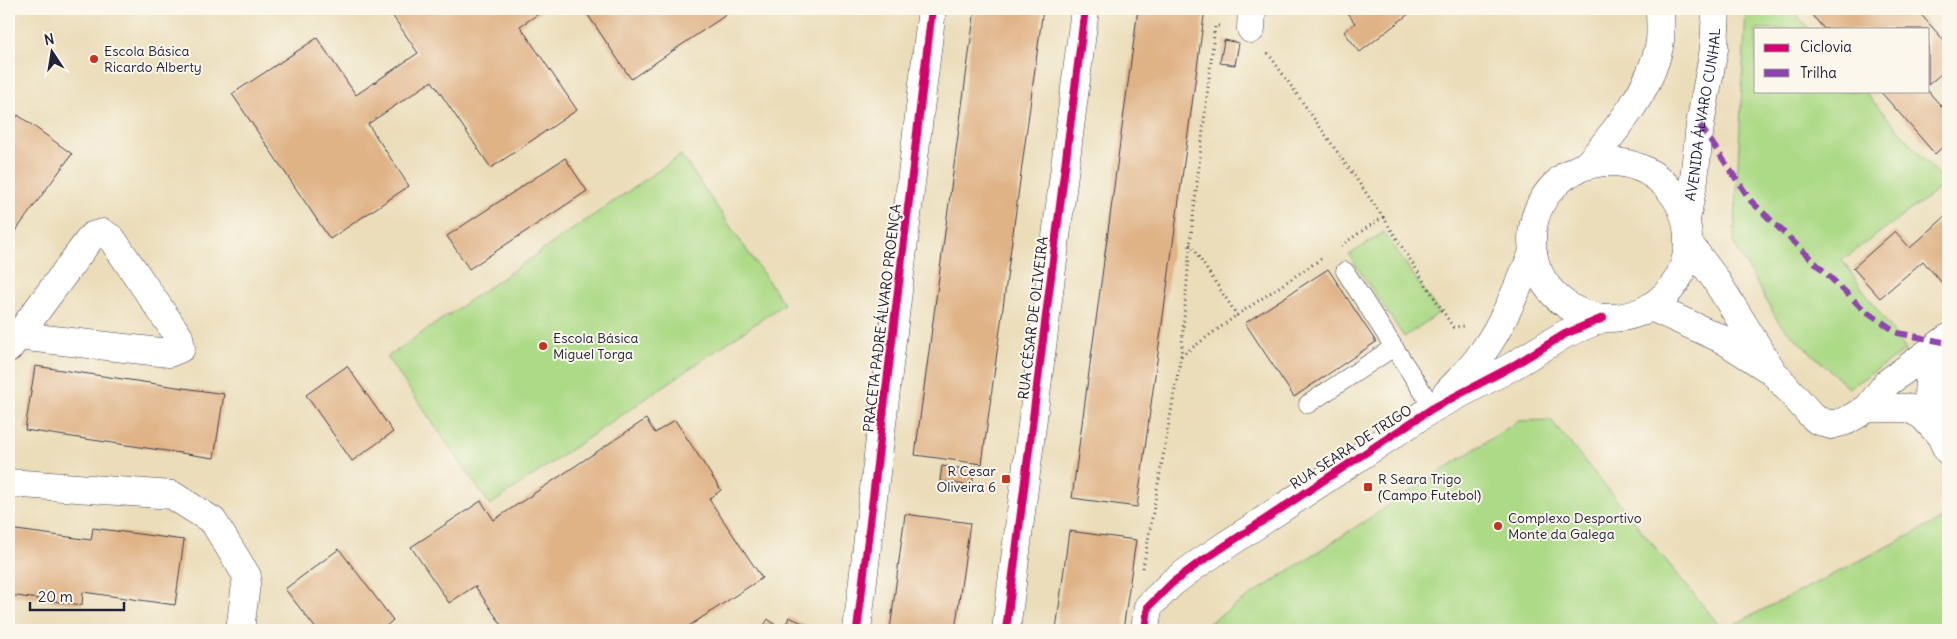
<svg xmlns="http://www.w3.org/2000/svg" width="1957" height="639" viewBox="0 0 1957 639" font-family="Delius,sans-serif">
<rect width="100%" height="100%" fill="#fbf7ec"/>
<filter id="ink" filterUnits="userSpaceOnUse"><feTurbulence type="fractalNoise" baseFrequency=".02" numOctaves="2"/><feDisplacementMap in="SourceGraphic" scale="10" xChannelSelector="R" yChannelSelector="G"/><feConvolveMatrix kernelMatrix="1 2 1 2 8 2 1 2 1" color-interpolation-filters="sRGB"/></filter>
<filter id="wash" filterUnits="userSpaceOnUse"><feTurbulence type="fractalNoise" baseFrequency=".0096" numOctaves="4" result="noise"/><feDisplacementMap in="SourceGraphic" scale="20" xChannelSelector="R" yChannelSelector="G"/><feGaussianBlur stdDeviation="1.12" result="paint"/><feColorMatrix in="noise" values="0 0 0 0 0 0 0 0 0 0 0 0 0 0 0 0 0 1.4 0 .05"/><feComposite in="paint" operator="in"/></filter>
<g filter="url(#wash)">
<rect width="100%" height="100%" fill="#ebddb9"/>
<path fill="#adda87" stroke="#687e61" d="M 1746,9 L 1791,9 L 1809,29 L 1756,29 L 1756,91 L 1864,91 L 1946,184 L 1842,260 L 1906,350 L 1849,388 L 1779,323 L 1734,244 Z
M 681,155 L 784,304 L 490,505 L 387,357 Z
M 1384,232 L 1439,313 L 1404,337 L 1349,255 Z
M 1551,420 L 1723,630 L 1948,516 L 1948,630 L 1198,630 L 1518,421 Z"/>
<g id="blocks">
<path fill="#e0b387" d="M 388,9 L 546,9 L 520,26 L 577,110 L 491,168 L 432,81 L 368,124 L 409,186 L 330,239 L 232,94 L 317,38 L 356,95 L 418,53 Z
M 584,9 L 722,9 L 726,15 L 631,79 Z
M 975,9 L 1043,9 L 982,464 L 915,455 Z
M 1138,9 L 1205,9 L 1137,507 L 1072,498 Z
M 1344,9 L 1415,9 L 1360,52 L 1344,32 L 1355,23 Z
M 1807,9 L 1916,9 L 1948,45 L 1948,68 L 1928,85 L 1928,29 L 1824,29 Z
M 1224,40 L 1239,43 L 1235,65 L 1220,63 Z
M 1880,91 L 1928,91 L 1948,114 L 1948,142 L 1935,154 Z
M 18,115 L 72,154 L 9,240 L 9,128 Z
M 565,158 L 587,191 L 469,269 L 447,236 Z
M 1948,214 L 1948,290 L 1923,261 L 1880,298 L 1853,268 L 1895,231 L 1910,248 Z
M 1328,269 L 1376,342 L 1294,397 L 1245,323 Z
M 35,366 L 224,394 L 214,458 L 25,430 Z
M 347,366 L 393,432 L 352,461 L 306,395 Z
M 646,419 L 655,433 L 675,420 L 721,490 L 709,499 L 762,578 L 683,630 L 505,630 L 475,586 L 449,603 L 411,547 L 481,501 L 494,520 Z
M 942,466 L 974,470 L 972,486 L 940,481 Z
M 905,514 L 970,523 L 955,630 L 890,630 Z
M 93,528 L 184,540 L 175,605 L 83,592 L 82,605 L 9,595 L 9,529 L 91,540 Z
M 1069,531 L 1136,540 L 1123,630 L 1056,630 Z
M 339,549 L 393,620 L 382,630 L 317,630 L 285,589 Z
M 789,617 L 807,625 L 804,630 L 784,630 Z
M 768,619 L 781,630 L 761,630 Z"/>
</g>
</g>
<g filter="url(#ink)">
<use href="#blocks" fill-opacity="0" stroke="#403e4e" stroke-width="1"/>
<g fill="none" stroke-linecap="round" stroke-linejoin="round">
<defs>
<path id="lane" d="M 1345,271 L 1433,408
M 1308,404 L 1394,347"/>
<path id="street" d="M 1251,29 L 1252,9
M 1689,244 L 1714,277 L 1773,372 L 1811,415 L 1817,420 L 1831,425 L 1846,421 L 1868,408 L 1887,383 L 1948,338
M 1651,307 L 1722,339 L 1767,368
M 1943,342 C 1939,355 1932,369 1929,383 C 1925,406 1938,431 1948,451
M 9,348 L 92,236 L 103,233 L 112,239 L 179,337 L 181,348 L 169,353 L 18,336
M 1446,394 C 1456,383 1468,372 1477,360 C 1502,328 1516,290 1533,253
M 1868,408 L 1908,408 L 1923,416 L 1939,434
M 9,483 L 172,495 L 213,521 L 247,576 L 240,630
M 857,630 L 932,9
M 1006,630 L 1085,9
M 1145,630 L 1148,607 L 1172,583 L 1196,565 L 1433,408 L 1511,367 L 1565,334 L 1603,318"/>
<g id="secondary">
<circle cx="1610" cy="240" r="78"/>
<path d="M 1587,165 C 1616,130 1649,92 1659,47 C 1662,35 1660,21 1660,9"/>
<path id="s1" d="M 1686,219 L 1694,179 L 1700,125 L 1714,49 L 1716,9"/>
</g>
</defs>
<use href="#lane" stroke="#403e4e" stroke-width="19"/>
<use href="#street" stroke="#403e4e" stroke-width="29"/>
<use href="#secondary" stroke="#403e4e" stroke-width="29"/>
<path stroke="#403e4e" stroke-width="3" stroke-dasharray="1 4" stroke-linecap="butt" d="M 1268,53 L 1383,217 L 1340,246
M 1383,217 L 1453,327 L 1466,326
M 1190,244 L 1237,315 L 1324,257
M 1181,356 L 1237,315
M 1143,568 L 1181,356 L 1190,244 L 1215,26 L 1222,26"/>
<use href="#lane" stroke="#fff" stroke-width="18"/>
<use href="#street" stroke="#fff" stroke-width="28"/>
<use href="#secondary" stroke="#fff" stroke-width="28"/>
<path stroke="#8e44ad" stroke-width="6" stroke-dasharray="12 6" stroke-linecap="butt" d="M 1700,125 L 1751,201 L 1863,309 L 1898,333 L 1943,342"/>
<defs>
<path id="cycleway" d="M 857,630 L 932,9
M 1006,630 L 1085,9
M 1145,630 L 1148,607 L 1172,583 L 1196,565 L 1433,408 L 1511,367 L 1565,334 L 1603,318"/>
</defs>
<use href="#cycleway" stroke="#fbf7ec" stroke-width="11"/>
<use href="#cycleway" stroke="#d6006c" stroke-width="8"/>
</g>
</g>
<g fill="#c8321e" stroke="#fbf7ec" stroke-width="2">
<circle cx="94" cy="59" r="5"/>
<circle cx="543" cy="346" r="5"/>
<rect x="1001" y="474" width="10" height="10" rx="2.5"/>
<rect x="1363" y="482" width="10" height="10" rx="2.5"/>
<circle cx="1498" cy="526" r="5"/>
</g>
<g text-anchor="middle" stroke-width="4" stroke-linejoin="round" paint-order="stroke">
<g font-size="14" fill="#22223b" stroke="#fbf7ec" text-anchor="start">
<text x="104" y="56">Escola Básica<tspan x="104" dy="16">Ricardo Alberty</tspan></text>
<text x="553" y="343">Escola Básica<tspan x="553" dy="16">Miguel Torga</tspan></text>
<text x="996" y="476" text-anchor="end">R Cesar<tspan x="996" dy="16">Oliveira 6</tspan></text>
<text x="1378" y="484">R Seara Trigo<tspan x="1378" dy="16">(Campo Futebol)</tspan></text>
<text x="1508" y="523">Complexo Desportivo<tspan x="1508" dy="16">Monte da Galega</tspan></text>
</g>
<g font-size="14" fill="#22223b" stroke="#fbf7ec">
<text dy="5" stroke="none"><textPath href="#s1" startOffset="106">AVENIDA ÁLVARO CUNHAL</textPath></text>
<text transform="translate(882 318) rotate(-83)" y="5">PRACETA PADRE ÁLVARO PROENÇA</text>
<text transform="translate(1033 318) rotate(-83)" y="5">RUA CÉSAR DE OLIVEIRA</text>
<text transform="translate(1351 447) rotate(-33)" y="5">RUA SEARA DE TRIGO</text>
</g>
</g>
<rect width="1957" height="639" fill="none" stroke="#fbf7ec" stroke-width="30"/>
<rect x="1754" y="28" width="175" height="65" fill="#fbf7ec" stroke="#a4a2a5"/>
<rect x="1764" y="44" width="25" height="8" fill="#d6006c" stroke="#a4a2a5"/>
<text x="1800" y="52" font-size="15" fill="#22223b">Ciclovia</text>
<rect x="1764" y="69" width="25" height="8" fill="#8e44ad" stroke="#a4a2a5"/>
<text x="1800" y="78" font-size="15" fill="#22223b">Trilha</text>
<g transform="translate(52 52) rotate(348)" stroke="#fbf7ec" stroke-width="4" paint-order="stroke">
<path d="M0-4L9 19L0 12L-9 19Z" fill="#22223b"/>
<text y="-8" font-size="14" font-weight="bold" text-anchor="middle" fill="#22223b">N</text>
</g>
<path d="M30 602v8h94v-8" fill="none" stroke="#22223b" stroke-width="2.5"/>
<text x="38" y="602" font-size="15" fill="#22223b" stroke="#fbf7ec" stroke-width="4" paint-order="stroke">20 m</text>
</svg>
